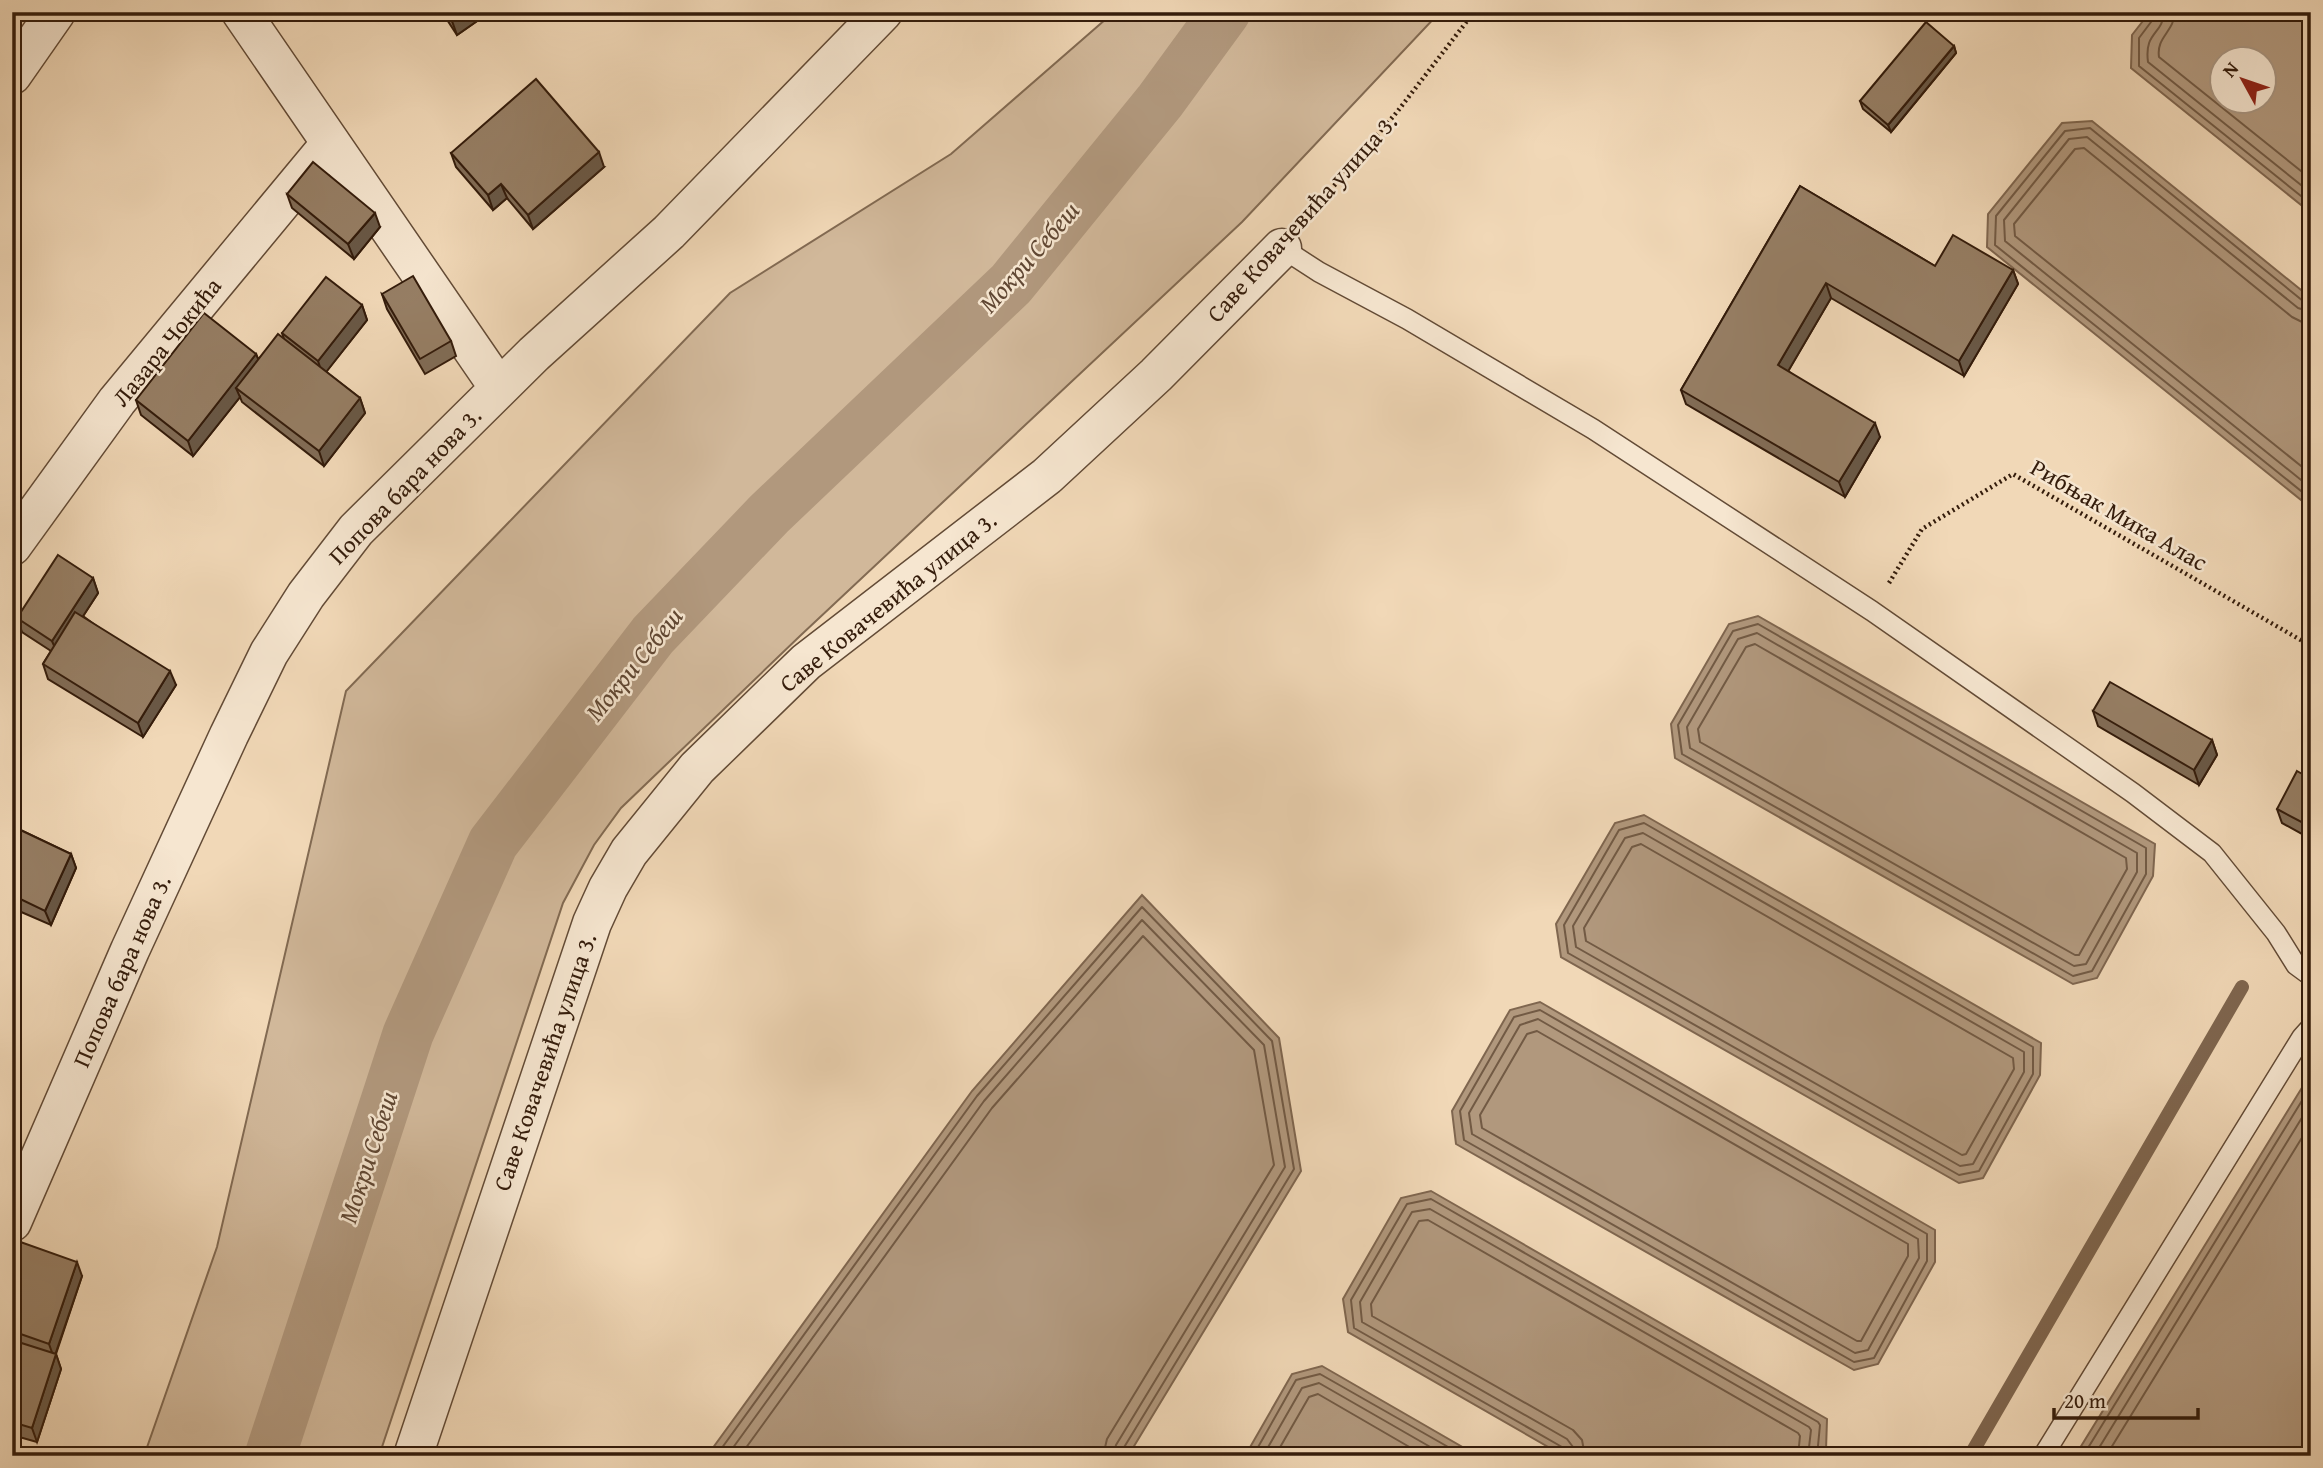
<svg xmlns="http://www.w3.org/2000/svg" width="2323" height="1468" viewBox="0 0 2323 1468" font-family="'Gentium Book Plus',serif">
<rect width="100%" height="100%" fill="#f1d8b7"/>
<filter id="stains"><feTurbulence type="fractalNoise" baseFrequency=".00286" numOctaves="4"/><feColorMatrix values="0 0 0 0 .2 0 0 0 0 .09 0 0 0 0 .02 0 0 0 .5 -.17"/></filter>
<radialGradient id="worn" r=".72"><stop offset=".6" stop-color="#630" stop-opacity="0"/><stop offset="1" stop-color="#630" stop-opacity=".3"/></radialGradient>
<path fill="#d1b89a" stroke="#826a52" stroke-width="2" d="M 1114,12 L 1440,12 L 1242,222 L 801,635 L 621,808 L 594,845 L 563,903 L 379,1456 L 144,1456 L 217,1247 L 346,691 L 730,293 L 951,154 Z"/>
<path fill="#b1987d" stroke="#7f664f" stroke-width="2" fill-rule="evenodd" d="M 2150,12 L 2311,12 L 2311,213 L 2131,68 L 2132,35 ZM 2222,60 L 2264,60 L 2264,102 L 2222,102 Z
M 2092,121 L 2311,298 L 2311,508 L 1987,247 L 1988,214 L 2062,123 Z
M 1758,616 L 2155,844 L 2153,876 L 2097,978 L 2073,984 L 1675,758 L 1671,724 L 1729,624 Z
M 1644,815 L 2041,1043 L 2040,1075 L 1983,1178 L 1959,1183 L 1561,957 L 1556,924 L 1615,823 Z
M 1142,895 L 1279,1038 L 1301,1171 L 1128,1456 L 707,1456 L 972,1091 Z
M 1540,1002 L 1935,1230 L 1935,1262 L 1878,1364 L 1854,1370 L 1456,1144 L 1452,1111 L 1510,1010 Z
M 2311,1073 L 2311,1456 L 2075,1456 Z
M 1431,1191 L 1827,1419 L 1826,1450 L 1823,1456 L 1564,1456 L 1348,1332 L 1343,1299 L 1401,1198 Z
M 1322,1366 L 1478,1456 L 1245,1456 L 1292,1374 Z"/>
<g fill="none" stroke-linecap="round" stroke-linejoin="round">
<path stroke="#725a44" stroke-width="2" d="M 2155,12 L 2154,18 L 2139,38 L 2139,66 L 2311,204
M 2164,12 C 2163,35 2144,31 2148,62 L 2311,193
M 2175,12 C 2174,32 2156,37 2159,57 L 2311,179
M 2311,303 L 2303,301 L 2090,128 L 2065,131 L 1996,216 L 1995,245 L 2311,499
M 2311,312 L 2298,308 L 2087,137 L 2069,139 L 2004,220 L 2005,241 L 2311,488
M 2311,323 L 2302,322 L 2292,317 L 2084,148 L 2075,149 L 2014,224 L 2015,236 L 2311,474
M 1758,624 L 2146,848 L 2146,874 L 2092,971 L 2073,976 L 1682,754 L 1678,725 L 1733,631 Z
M 1757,633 L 2137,853 L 2137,872 L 2086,964 L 2074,966 L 1690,748 L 1687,727 L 1738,639 Z
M 1755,644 L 2126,858 L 2127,869 L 2079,955 L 2075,955 L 1700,742 L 1698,729 L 1746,647 Z
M 1644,823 L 2033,1047 L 2033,1074 L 1979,1171 L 1959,1175 L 1568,953 L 1564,925 L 1619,830 Z
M 1643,833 L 2024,1052 L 2024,1072 L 1973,1164 L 1960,1166 L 1576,947 L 1573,926 L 1625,838 Z
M 1641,844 L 2013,1058 L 2014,1069 L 1966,1154 L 1962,1155 L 1586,941 L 1584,928 L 1632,847 Z
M 1540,1010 L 1927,1234 L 1927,1261 L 1874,1358 L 1854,1362 L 1464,1140 L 1460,1111 L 1514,1017 Z
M 1538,1019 L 1918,1239 L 1919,1258 L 1868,1350 L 1855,1353 L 1472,1134 L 1469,1113 L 1520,1025 Z
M 1537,1031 L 1908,1244 L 1908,1256 L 1861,1341 L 1857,1341 L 1482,1128 L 1480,1115 L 1527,1034 Z
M 716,1456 L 977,1096 L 1142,907 L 1272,1041 L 1294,1169 L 1123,1449 L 1122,1456
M 727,1456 L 984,1101 L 1142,920 L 1264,1045 L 1285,1167 L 1116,1445 L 1113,1456
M 740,1456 L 992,1108 L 1143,936 L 1254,1050 L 1274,1165 L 1107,1439 L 1103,1456
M 1253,1456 L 1296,1380 L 1320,1374 L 1464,1456
M 1263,1456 L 1302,1388 L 1319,1383 L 1446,1456
M 1275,1456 L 1309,1397 L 1318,1394 L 1425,1456
M 1566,1456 L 1562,1447 L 1354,1328 L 1351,1300 L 1407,1204 L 1431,1199 L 1818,1422 L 1820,1425 L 1817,1456
M 1575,1456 L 1573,1447 L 1567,1439 L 1362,1322 L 1360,1302 L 1412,1212 L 1430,1209 L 1809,1427 L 1811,1430 L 1808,1456
M 1585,1456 L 1582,1440 L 1573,1430 L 1372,1316 L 1371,1304 L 1419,1221 L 1428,1220 L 1798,1433 L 1800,1436 L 1798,1456
M 2083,1456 L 2311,1086
M 2094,1456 L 2311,1103
M 2106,1456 L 2311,1123"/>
<path stroke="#7f664f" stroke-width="14" d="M 1970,1456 L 2242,987"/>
<path stroke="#b1987d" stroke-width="51" d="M 270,1456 L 408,1034 L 493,843 L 653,635 L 769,514 L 1011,284 L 1160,101 L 1225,12"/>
<defs>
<path id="lane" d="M 1282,248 L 1319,272 L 1407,319 L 1593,429 L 1872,611 L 2133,793 L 2212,853 L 2276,933 L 2296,965 L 2311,976
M 2043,1456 L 2302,1037 L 2311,1027"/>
<path id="street" d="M 241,12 L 499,388
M 12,75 L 56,12
M 12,546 L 117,401 L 330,144
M 12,1222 L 130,950 L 229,735 L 269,653 L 306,595 L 356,530 L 534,354 L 669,232 L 883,12
M 413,1456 L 592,923 L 608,888 L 629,852 L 697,768 L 806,662 L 1047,476 L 1156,375 L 1282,248"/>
</defs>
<use href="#lane" stroke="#634b36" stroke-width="22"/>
<use href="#street" stroke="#634b36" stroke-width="41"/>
<path stroke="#341c0b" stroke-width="4.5" stroke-dasharray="2 3.5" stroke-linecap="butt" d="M 1309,215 L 1397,112 L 1474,12
M 1889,583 L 1922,529 L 2013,474 L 2311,646"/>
<use href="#lane" stroke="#f6e6d0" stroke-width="19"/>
<use href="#street" stroke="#f6e6d0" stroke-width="38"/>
</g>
<path fill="#816c56" stroke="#341c0b" stroke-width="2" d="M 442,12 L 490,12 L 457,35 Z
M 1954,46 L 1956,53 L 1891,132 L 1863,109 L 1860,101 Z
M 451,153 L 604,167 L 533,229 L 507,198 L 493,210 L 456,167 Z
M 1800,186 L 1935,266 L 2013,270 L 2018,284 L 1964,376 L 1831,298 L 1788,371 L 1880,437 L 1845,497 L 1686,404 L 1681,390 Z
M 287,194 L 380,227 L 354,259 L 292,208 Z
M 382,294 L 451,341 L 456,356 L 425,374 L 387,309 Z
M 362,305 L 367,320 L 326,372 L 360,398 L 365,413 L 324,466 L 242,402 L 240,397 L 193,456 L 141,415 L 136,400 L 256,354 L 258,359 L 284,339 L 282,333 Z
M 93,578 L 98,593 L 83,616 L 176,685 L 143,737 L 48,679 L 43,664 L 51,651 L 22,632 L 17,618 Z
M 2093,711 L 2212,740 L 2217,755 L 2199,785 L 2098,726 Z
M 2311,779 L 2311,839 L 2282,823 L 2277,809 Z
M 12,826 L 71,854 L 76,868 L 51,925 L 12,908 Z
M 12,1239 L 82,1276 L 56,1354 L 61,1369 L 37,1442 L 12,1435 L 12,1313 L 16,1303 L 12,1302 Z"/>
<path fill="#695846" stroke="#341c0b" stroke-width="2" d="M 464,12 L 490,12 L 457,35 L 452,21 Z
M 1954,46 L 1956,53 L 1891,132 L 1888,125 Z
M 599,152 L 604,167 L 533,229 L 528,215 Z
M 501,184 L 507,198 L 493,210 L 488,195 Z
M 375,213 L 380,227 L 354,259 L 348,244 Z
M 2013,270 L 2018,284 L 1964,376 L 1959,361 Z
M 1826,283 L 1831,298 L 1783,380 L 1778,365 Z
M 362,305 L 367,320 L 323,376 L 318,361 Z
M 256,354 L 262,368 L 236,388 L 240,397 L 193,456 L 188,441 Z
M 360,398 L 365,413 L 324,466 L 319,451 Z
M 1875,423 L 1880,437 L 1845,497 L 1839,482 Z
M 93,578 L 98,593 L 58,655 L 52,641 Z
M 170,671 L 176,685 L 143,737 L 138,723 Z
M 2212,740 L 2217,755 L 2199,785 L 2194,770 Z
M 71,854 L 76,868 L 51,925 L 45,911 Z
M 77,1262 L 82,1276 L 54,1358 L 49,1344 Z
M 56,1354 L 61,1369 L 37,1442 L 32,1428 Z"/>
<path fill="#967e64" stroke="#341c0b" stroke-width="2" d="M 446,12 L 464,12 L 452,21 Z
M 1926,22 L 1954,46 L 1888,125 L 1860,101 Z
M 536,79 L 599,152 L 528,215 L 501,184 L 488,195 L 451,153 Z
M 313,162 L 375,213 L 348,244 L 287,194 Z
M 1800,186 L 1935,266 L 1953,235 L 2013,270 L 1959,361 L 1826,283 L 1778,365 L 1875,423 L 1839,482 L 1681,390 Z
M 413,276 L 451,341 L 420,359 L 382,294 Z
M 326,277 L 362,305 L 318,361 L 282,333 Z
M 204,313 L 256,354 L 188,441 L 136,400 Z
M 278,334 L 360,398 L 319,451 L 236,388 Z
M 58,555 L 93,578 L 52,641 L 17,618 Z
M 75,612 L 170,671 L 138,723 L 43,664 Z
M 2110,682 L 2212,740 L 2194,770 L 2093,711 Z
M 2297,771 L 2311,779 L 2311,827 L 2277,809 Z
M 12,826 L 71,854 L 45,911 L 12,895 Z
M 12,1239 L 77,1262 L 49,1344 L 12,1331 L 12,1313 L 20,1291 L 12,1289 Z
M 12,1340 L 56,1354 L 32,1428 L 12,1422 Z"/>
<g text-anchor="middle" stroke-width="5" stroke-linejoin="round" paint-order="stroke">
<g font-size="24" fill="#341c0b" stroke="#f6e6d0">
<text transform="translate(1302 218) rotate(-48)" y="8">Саве Ковачевића улица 3.</text>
<text transform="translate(167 342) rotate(-51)" y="8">Лазара Чокића</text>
<text transform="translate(405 486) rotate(-46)" y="8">Попова бара нова 3.</text>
<text transform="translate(2119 515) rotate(30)" y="8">Рибњак Мика Алас</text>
<text transform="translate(888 602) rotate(-39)" y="8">Саве Ковачевића улица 3.</text>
<text transform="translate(122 971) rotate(-66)" y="8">Попова бара нова 3.</text>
<text transform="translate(545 1062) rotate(-71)" y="8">Саве Ковачевића улица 3.</text>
</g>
<g font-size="26" font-style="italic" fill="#604733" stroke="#f6e6d0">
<text transform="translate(1029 257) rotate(-49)" y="9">Мокри Себеш</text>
<text transform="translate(634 664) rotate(-51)" y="9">Мокри Себеш</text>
<text transform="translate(368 1157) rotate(-72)" y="9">Мокри Себеш</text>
</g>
</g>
<rect width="2323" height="1468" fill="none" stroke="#f1d8b7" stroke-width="42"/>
<rect x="14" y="14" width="2295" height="1440" fill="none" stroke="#341c0b" stroke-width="3.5"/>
<rect x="21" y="21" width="2281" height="1426" fill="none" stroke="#341c0b" stroke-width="2"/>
<g transform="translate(2243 80) rotate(310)"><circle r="33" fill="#f6e6d0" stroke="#a89581" stroke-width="2"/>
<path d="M0-5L12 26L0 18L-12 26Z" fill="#8f2418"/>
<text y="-10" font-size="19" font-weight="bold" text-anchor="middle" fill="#341c0b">N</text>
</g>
<path d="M2054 1408v10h144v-10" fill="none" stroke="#341c0b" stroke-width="3.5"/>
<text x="2064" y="1408" font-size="21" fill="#341c0b" stroke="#f6e6d0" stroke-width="5" paint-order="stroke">20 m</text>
<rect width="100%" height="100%" filter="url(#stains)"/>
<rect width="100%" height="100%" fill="url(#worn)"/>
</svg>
